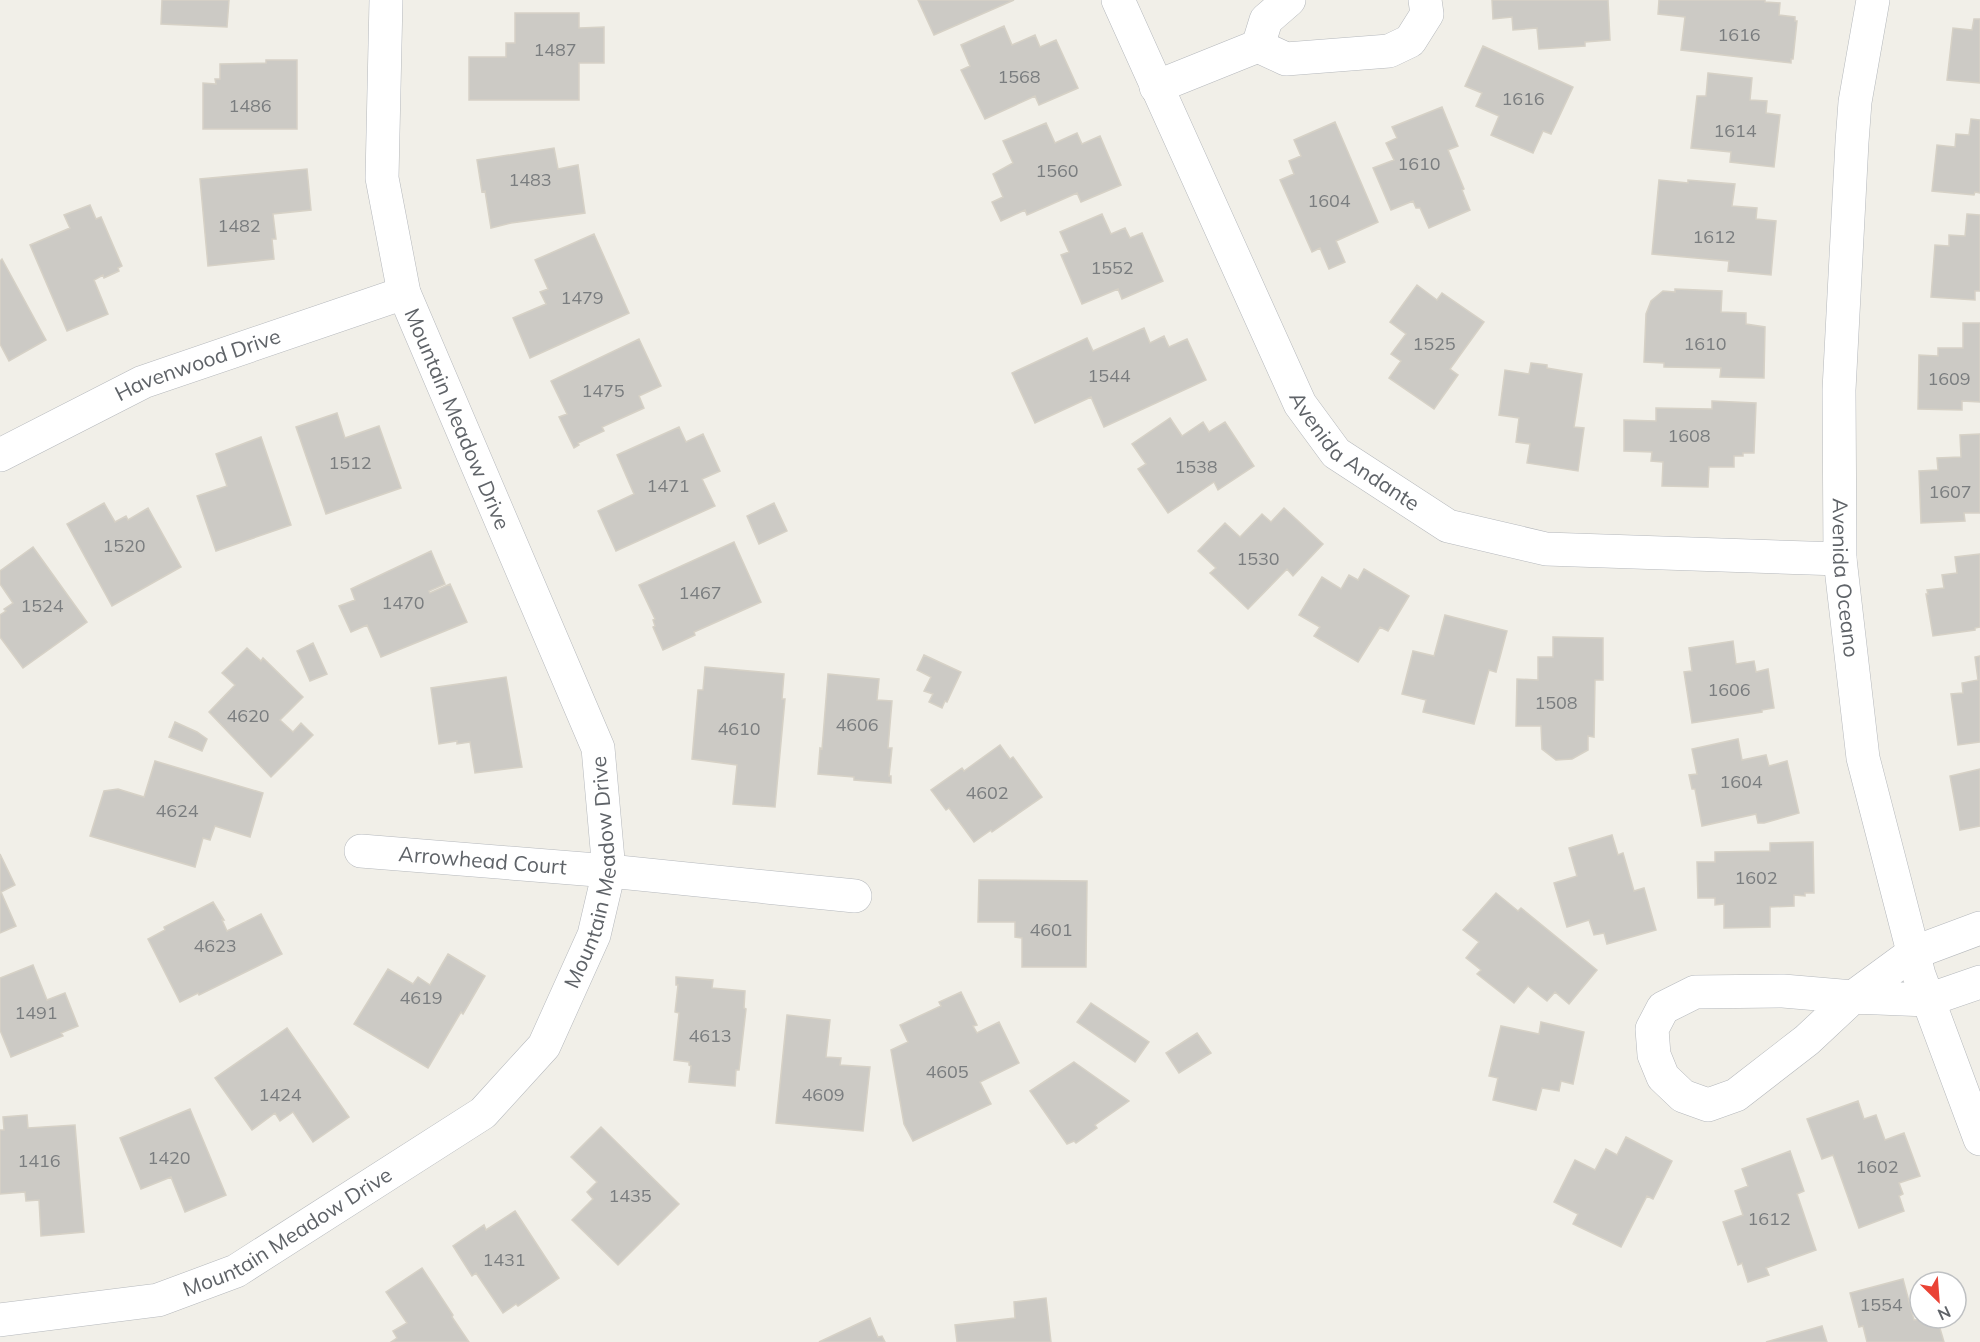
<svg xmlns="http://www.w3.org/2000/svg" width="1980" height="1342" viewBox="0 0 1980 1342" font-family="Mulish,sans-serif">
<rect width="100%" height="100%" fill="#f1efe8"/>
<path fill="#cccac5" stroke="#d6d1c6" stroke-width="1.5" d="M 162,0 L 229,0 L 227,27 L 161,24 Z
M 918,0 L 1014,0 L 934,35 Z
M 1492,0 L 1608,0 L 1610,40 L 1585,42 L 1585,46 L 1539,49 L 1537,28 L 1513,30 L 1512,17 L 1493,19 Z
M 1659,0 L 1765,0 L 1765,2 L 1780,3 L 1779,15 L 1795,17 L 1795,21 L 1797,21 L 1793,59 L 1791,59 L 1791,63 L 1681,50 L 1685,17 L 1658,14 Z
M 515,13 L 579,13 L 579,28 L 604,27 L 604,63 L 579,63 L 579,100 L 469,100 L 469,57 L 506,57 L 506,43 L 515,43 Z
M 1974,19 L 1980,19 L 1980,83 L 1947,80 L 1953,28 L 1972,30 Z
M 1004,26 L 1012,45 L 1035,35 L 1040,47 L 1056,40 L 1078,88 L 1039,105 L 1035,96 L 985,119 L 961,70 L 970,66 L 961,45 Z
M 1483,46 L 1573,87 L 1551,134 L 1543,131 L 1533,153 L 1491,135 L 1499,116 L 1476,106 L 1482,93 L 1465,86 Z
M 266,60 L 297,60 L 297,129 L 203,129 L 203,83 L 216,84 L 215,79 L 220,79 L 220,64 L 266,63 Z
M 1708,73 L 1752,78 L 1750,100 L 1767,101 L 1766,113 L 1780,115 L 1774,167 L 1730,162 L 1731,152 L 1691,148 L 1697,96 L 1706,96 Z
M 1442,107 L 1458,146 L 1448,150 L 1464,189 L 1462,190 L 1470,210 L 1429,228 L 1420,208 L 1416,208 L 1413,201 L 1391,210 L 1373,168 L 1394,160 L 1386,143 L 1397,138 L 1392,127 Z
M 1971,119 L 1980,120 L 1980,193 L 1975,192 L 1974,195 L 1932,191 L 1937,145 L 1955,147 L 1956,134 L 1969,135 Z
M 1335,122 L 1378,222 L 1336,241 L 1345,262 L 1329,269 L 1320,248 L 1312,252 L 1280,180 L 1294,174 L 1289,161 L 1301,156 L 1294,140 Z
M 1046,123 L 1055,143 L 1077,133 L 1082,144 L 1100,136 L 1121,185 L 1081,202 L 1077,193 L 1027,215 L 1025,210 L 1001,221 L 992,202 L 1003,197 L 993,174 L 1013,163 L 1003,141 Z
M 554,148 L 558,169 L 578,165 L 585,213 L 511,223 L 491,228 L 485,191 L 482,192 L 477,160 Z
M 307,169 L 311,210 L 273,214 L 276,239 L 272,239 L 274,259 L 208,266 L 200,179 Z
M 1659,180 L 1688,183 L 1688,180 L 1735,184 L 1732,206 L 1757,208 L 1756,219 L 1776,221 L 1771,275 L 1728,271 L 1729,261 L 1652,254 Z
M 90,205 L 96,219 L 101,217 L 122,266 L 118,268 L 119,271 L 104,278 L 103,275 L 94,280 L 108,314 L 67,331 L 30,245 L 70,228 L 64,215 Z
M 1102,214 L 1111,234 L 1125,228 L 1130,238 L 1142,233 L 1163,281 L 1122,299 L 1118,289 L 1082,304 L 1061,255 L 1069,252 L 1060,232 Z
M 1967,214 L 1980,215 L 1980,291 L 1975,291 L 1975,300 L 1931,297 L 1935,245 L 1949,246 L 1949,235 L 1965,236 Z
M 594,234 L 629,313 L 530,358 L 513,318 L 546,304 L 540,292 L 548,289 L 535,260 Z
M 2,259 L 46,340 L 9,361 L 0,344 L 0,261 Z
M 1417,285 L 1437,300 L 1442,293 L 1484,322 L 1450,369 L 1458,375 L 1434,409 L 1389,378 L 1401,361 L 1391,354 L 1406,334 L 1390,322 Z
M 1675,289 L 1722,291 L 1721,312 L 1746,313 L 1746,324 L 1765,327 L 1764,378 L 1720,377 L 1721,368 L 1664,367 L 1664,363 L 1644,362 L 1646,314 L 1651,301 L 1663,291 L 1675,292 Z
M 1963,323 L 1980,323 L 1980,402 L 1962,401 L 1962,410 L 1918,409 L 1919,355 L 1938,356 L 1938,348 L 1963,348 Z
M 1144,328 L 1150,343 L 1164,336 L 1169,347 L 1187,339 L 1206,380 L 1104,427 L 1091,397 L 1035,423 L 1012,373 L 1087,338 L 1093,351 Z
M 639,339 L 661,386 L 639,396 L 644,408 L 602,427 L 604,431 L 578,443 L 579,445 L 574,448 L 559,417 L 567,414 L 551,381 Z
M 1531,363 L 1547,365 L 1547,368 L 1582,374 L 1574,427 L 1584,428 L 1578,471 L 1527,463 L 1530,444 L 1516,442 L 1519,418 L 1499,415 L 1505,370 L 1529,374 Z
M 1712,401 L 1756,403 L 1754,453 L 1743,453 L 1743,456 L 1734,456 L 1734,467 L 1709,467 L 1708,487 L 1662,486 L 1663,462 L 1651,461 L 1652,452 L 1624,451 L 1624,420 L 1656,421 L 1656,408 L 1712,409 Z
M 337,413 L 345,438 L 379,426 L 401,488 L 326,514 L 296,427 Z
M 1170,418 L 1182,436 L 1203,422 L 1209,432 L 1225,422 L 1254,466 L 1218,490 L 1214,482 L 1168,513 L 1138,469 L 1146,464 L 1132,444 Z
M 679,427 L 686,442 L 703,434 L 720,471 L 702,479 L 715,506 L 616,551 L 598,511 L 634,494 L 617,455 Z
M 1980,434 L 1980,513 L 1964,513 L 1965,521 L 1921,523 L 1919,471 L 1938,470 L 1937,458 L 1961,457 L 1960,435 Z
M 261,437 L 291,525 L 216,551 L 197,496 L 227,486 L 216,454 Z
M 104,503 L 115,522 L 126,516 L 128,520 L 148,508 L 181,567 L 112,606 L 67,524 Z
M 774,503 L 787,531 L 759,544 L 747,516 Z
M 1284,508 L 1323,544 L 1293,576 L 1287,569 L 1248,609 L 1210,573 L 1216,568 L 1198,551 L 1225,523 L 1240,537 L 1262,514 L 1271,522 Z
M 734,542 L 761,602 L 694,632 L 695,635 L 663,650 L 653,627 L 655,626 L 653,620 L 655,619 L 639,585 Z
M 33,547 L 87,622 L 23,668 L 0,637 L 0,615 L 6,611 L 4,609 L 13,603 L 0,584 L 0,571 Z
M 431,551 L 445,584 L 429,591 L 430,593 L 450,584 L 467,622 L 381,657 L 367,625 L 351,632 L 339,606 L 355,600 L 351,589 Z
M 1980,554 L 1980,627 L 1975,628 L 1975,630 L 1933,636 L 1926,594 L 1928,594 L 1927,590 L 1944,588 L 1942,575 L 1957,573 L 1955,557 Z
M 1364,569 L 1409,596 L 1388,631 L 1380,627 L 1358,662 L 1314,636 L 1320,627 L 1299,615 L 1322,577 L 1341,589 L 1349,575 L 1358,580 Z
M 1445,615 L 1507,631 L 1496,672 L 1489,670 L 1474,724 L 1423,712 L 1426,700 L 1402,694 L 1413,651 L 1434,656 Z
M 1553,637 L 1603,638 L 1603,680 L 1595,680 L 1594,737 L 1588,736 L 1588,750 L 1572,759 L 1556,760 L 1542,749 L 1541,726 L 1516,726 L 1517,679 L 1538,680 L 1538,657 L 1553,657 Z
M 1733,641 L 1736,664 L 1754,661 L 1756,672 L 1768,669 L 1774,708 L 1762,710 L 1762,712 L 1692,723 L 1684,672 L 1692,671 L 1689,648 Z
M 313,643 L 327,674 L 310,681 L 297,651 Z
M 247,648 L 261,661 L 263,658 L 303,697 L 280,720 L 293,732 L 301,723 L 313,735 L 271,777 L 209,712 L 235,685 L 222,673 Z
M 924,655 L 961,672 L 947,702 L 945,701 L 942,708 L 929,702 L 933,694 L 924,691 L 931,677 L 917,670 Z
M 1980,656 L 1980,742 L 1958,745 L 1951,694 L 1963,693 L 1962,683 L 1978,680 L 1975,657 Z
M 705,667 L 784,674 L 782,699 L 785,699 L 775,807 L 733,804 L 737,765 L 692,759 L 698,690 L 703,690 Z
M 828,674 L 879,679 L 877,700 L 892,701 L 888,748 L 892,748 L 889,776 L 891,776 L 891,783 L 854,780 L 854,777 L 818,774 L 820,748 L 822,749 Z
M 506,677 L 522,767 L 475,773 L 470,742 L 457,744 L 457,741 L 439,744 L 431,688 Z
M 175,722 L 197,732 L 207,739 L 202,751 L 169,737 Z
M 1738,739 L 1742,760 L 1766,755 L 1769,766 L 1787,761 L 1799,813 L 1764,823 L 1758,823 L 1756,814 L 1702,826 L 1695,789 L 1692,789 L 1689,775 L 1697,774 L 1692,749 Z
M 1000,745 L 1010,759 L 1013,757 L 1042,797 L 992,832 L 991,830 L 974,842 L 949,808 L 946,810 L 931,790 L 962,768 L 964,771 Z
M 155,761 L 263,793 L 250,837 L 215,826 L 210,840 L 203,838 L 195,867 L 90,836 L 104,791 L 118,789 L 144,797 Z
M 1980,769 L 1980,826 L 1960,830 L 1950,776 Z
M 1612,835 L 1618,855 L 1623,853 L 1634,891 L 1644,888 L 1656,930 L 1607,944 L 1604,933 L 1594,935 L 1589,920 L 1567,927 L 1554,883 L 1577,876 L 1569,848 Z
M 1813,842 L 1814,893 L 1805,893 L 1805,896 L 1794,895 L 1794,906 L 1770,907 L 1770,927 L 1724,928 L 1724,904 L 1715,905 L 1715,898 L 1698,898 L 1697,862 L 1715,862 L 1715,852 L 1770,851 L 1770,843 Z
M 0,854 L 15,885 L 1,892 L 16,926 L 0,933 Z
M 979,880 L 1087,881 L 1086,967 L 1022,967 L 1022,938 L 1015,937 L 1015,922 L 978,922 Z
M 1496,893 L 1518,911 L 1521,908 L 1597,970 L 1569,1004 L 1555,992 L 1547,1001 L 1528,986 L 1514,1003 L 1477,974 L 1481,970 L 1466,958 L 1479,942 L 1463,930 Z
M 213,902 L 224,920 L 222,920 L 227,931 L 261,914 L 282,954 L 199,995 L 198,993 L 180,1002 L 148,939 L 165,930 L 164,927 Z
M 448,954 L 485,976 L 463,1014 L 461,1012 L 428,1068 L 354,1024 L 388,969 L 413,984 L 418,977 L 430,985 Z
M 33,965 L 47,1000 L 65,993 L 78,1026 L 61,1033 L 63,1036 L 11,1057 L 0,1030 L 0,978 Z
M 676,977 L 713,980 L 712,988 L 745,991 L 744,1008 L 746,1009 L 739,1070 L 736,1070 L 735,1086 L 689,1082 L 691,1066 L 689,1065 L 689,1062 L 674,1060 L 679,1013 L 675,1012 L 678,985 L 676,985 Z
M 961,992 L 977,1025 L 973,1026 L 977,1033 L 999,1022 L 1019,1063 L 980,1082 L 991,1104 L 913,1141 L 904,1124 L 891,1050 L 908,1042 L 900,1025 L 941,1006 L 939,1002 Z
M 1091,1003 L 1149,1042 L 1135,1062 L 1077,1022 Z
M 787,1015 L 830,1020 L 826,1057 L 841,1058 L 840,1065 L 870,1067 L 863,1131 L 776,1123 Z
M 1541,1022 L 1584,1032 L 1573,1084 L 1561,1081 L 1559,1091 L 1542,1088 L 1536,1110 L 1493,1100 L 1498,1078 L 1489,1076 L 1501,1026 L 1539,1034 Z
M 287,1028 L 349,1117 L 313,1142 L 293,1112 L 280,1121 L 275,1113 L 252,1130 L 215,1078 Z
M 1197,1033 L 1211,1053 L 1179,1073 L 1166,1053 Z
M 1074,1062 L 1129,1101 L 1095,1125 L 1097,1128 L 1076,1143 L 1074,1141 L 1067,1144 L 1030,1091 Z
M 1858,1101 L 1864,1119 L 1876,1115 L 1885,1140 L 1904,1133 L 1920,1176 L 1899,1183 L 1903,1194 L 1899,1196 L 1904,1211 L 1859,1228 L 1833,1155 L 1822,1159 L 1807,1119 Z
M 190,1109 L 226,1195 L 185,1212 L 171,1177 L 141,1189 L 120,1138 Z
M 27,1115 L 28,1128 L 75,1125 L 84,1232 L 41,1236 L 39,1200 L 26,1201 L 25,1192 L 0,1194 L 0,1130 L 4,1130 L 3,1117 Z
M 601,1127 L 679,1204 L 618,1265 L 572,1220 L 593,1199 L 587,1192 L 597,1182 L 571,1157 Z
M 1626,1137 L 1672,1161 L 1653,1199 L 1647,1196 L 1621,1247 L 1573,1224 L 1578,1214 L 1554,1202 L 1575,1160 L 1595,1170 L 1606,1149 L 1617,1155 Z
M 1790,1151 L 1804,1191 L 1797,1194 L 1816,1250 L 1766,1268 L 1769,1275 L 1748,1282 L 1742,1263 L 1738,1265 L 1723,1222 L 1743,1215 L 1735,1191 L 1748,1186 L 1742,1169 Z
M 515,1211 L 559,1278 L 518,1306 L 516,1304 L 503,1313 L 476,1273 L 472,1276 L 453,1246 L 484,1225 L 486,1230 Z
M 422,1268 L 453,1315 L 452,1317 L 469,1342 L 391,1342 L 397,1338 L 393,1331 L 407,1323 L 386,1292 Z
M 1903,1279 L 1914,1320 L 1937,1318 L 1944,1342 L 1867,1342 L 1863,1326 L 1859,1327 L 1850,1293 Z
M 1046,1298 L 1051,1342 L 957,1342 L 955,1325 L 1015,1318 L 1014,1302 Z
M 870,1318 L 878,1337 L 882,1336 L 885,1342 L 819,1342 Z
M 1822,1326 L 1827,1342 L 1766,1342 Z"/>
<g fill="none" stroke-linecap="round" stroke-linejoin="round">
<defs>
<g id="minor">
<path id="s1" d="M 1118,0 L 1300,404 L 1336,453 L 1448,526 L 1546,549 L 1840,559"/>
<path id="s2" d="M 1873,0 L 1855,102 L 1852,142 L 1839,390 L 1840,559 L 1863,758 L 1919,975 L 1980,1139"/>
<path d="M 1258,46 L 1266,20 L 1289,0"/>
<path d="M 1156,87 L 1258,46 L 1286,59 L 1389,51 L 1410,41 L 1427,14 L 1425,0"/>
<path id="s3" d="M 0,455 L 143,382 L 404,293"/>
<path id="s4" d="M 361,851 L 609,871 L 855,896"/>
<path d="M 1980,928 L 1913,953 L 1853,997 L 1807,1040 L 1736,1095 L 1708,1105 L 1683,1096 L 1663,1077 L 1654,1055 L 1652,1029 L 1663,1008 L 1695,992 L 1783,991 L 1853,997 L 1928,1000 L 1980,982"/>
<path id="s5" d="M 0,1320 L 158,1300 L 236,1271 L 483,1113 L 544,1046 L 594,935 L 609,871 L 598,748 L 404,293 L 382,178 L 386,0"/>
</g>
</defs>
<use href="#minor" stroke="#b5b8bc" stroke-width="34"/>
<use href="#minor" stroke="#fff" stroke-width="33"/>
</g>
<g text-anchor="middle" stroke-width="5" stroke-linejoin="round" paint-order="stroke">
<g font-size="18" fill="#7a7d7f">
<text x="1739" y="41">1616</text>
<text x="555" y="56">1487</text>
<text x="1019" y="83">1568</text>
<text x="1523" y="105">1616</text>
<text x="250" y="112">1486</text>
<text x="1735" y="137">1614</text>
<text x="1419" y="170">1610</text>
<text x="1057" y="177">1560</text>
<text x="530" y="186">1483</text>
<text x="1329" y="207">1604</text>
<text x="239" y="232">1482</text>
<text x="1714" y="243">1612</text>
<text x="1112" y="274">1552</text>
<text x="582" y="304">1479</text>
<text x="1434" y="350">1525</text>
<text x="1705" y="350">1610</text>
<text x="1109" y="382">1544</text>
<text x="1949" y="385">1609</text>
<text x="603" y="397">1475</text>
<text x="1689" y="442">1608</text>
<text x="350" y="469">1512</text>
<text x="1196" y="473">1538</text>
<text x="668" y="492">1471</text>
<text x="1950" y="498">1607</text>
<text x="124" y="552">1520</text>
<text x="1258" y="565">1530</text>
<text x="700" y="599">1467</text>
<text x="403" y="609">1470</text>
<text x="42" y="612">1524</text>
<text x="1729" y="696">1606</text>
<text x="1556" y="709">1508</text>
<text x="248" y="722">4620</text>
<text x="857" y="731">4606</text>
<text x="739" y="735">4610</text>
<text x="1741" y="788">1604</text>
<text x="987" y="799">4602</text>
<text x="177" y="817">4624</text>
<text x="1756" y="884">1602</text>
<text x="1051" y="936">4601</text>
<text x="215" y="952">4623</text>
<text x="421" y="1004">4619</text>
<text x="36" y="1019">1491</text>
<text x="710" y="1042">4613</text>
<text x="947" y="1078">4605</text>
<text x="280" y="1101">1424</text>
<text x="823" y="1101">4609</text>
<text x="169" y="1164">1420</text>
<text x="39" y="1167">1416</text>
<text x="1877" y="1173">1602</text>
<text x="630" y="1202">1435</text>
<text x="1769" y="1225">1612</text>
<text x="504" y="1266">1431</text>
<text x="1881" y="1311">1554</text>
</g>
<g font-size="21" fill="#5f6368" stroke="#fff">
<text dy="7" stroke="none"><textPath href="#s3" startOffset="218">Havenwood Drive</textPath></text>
<text transform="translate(457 419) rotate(67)" y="7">Mountain Meadow Drive</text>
<text dy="7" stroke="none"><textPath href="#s1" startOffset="516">Avenida Andante</textPath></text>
<text dy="7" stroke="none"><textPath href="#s2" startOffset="580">Avenida Oceano</textPath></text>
<text dy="7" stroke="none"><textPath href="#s4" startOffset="122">Arrowhead Court</textPath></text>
<text dy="7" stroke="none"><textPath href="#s5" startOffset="810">Mountain Meadow Drive</textPath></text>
<text dy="7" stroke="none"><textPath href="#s5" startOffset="306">Mountain Meadow Drive</textPath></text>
</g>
</g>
<g transform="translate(1938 1300) rotate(155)"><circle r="28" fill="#ffffff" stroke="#bfc1c3" stroke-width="1.5"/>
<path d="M0-4.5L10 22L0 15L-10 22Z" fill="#ea4335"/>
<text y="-9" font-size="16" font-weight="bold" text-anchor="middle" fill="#5f6368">N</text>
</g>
</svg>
